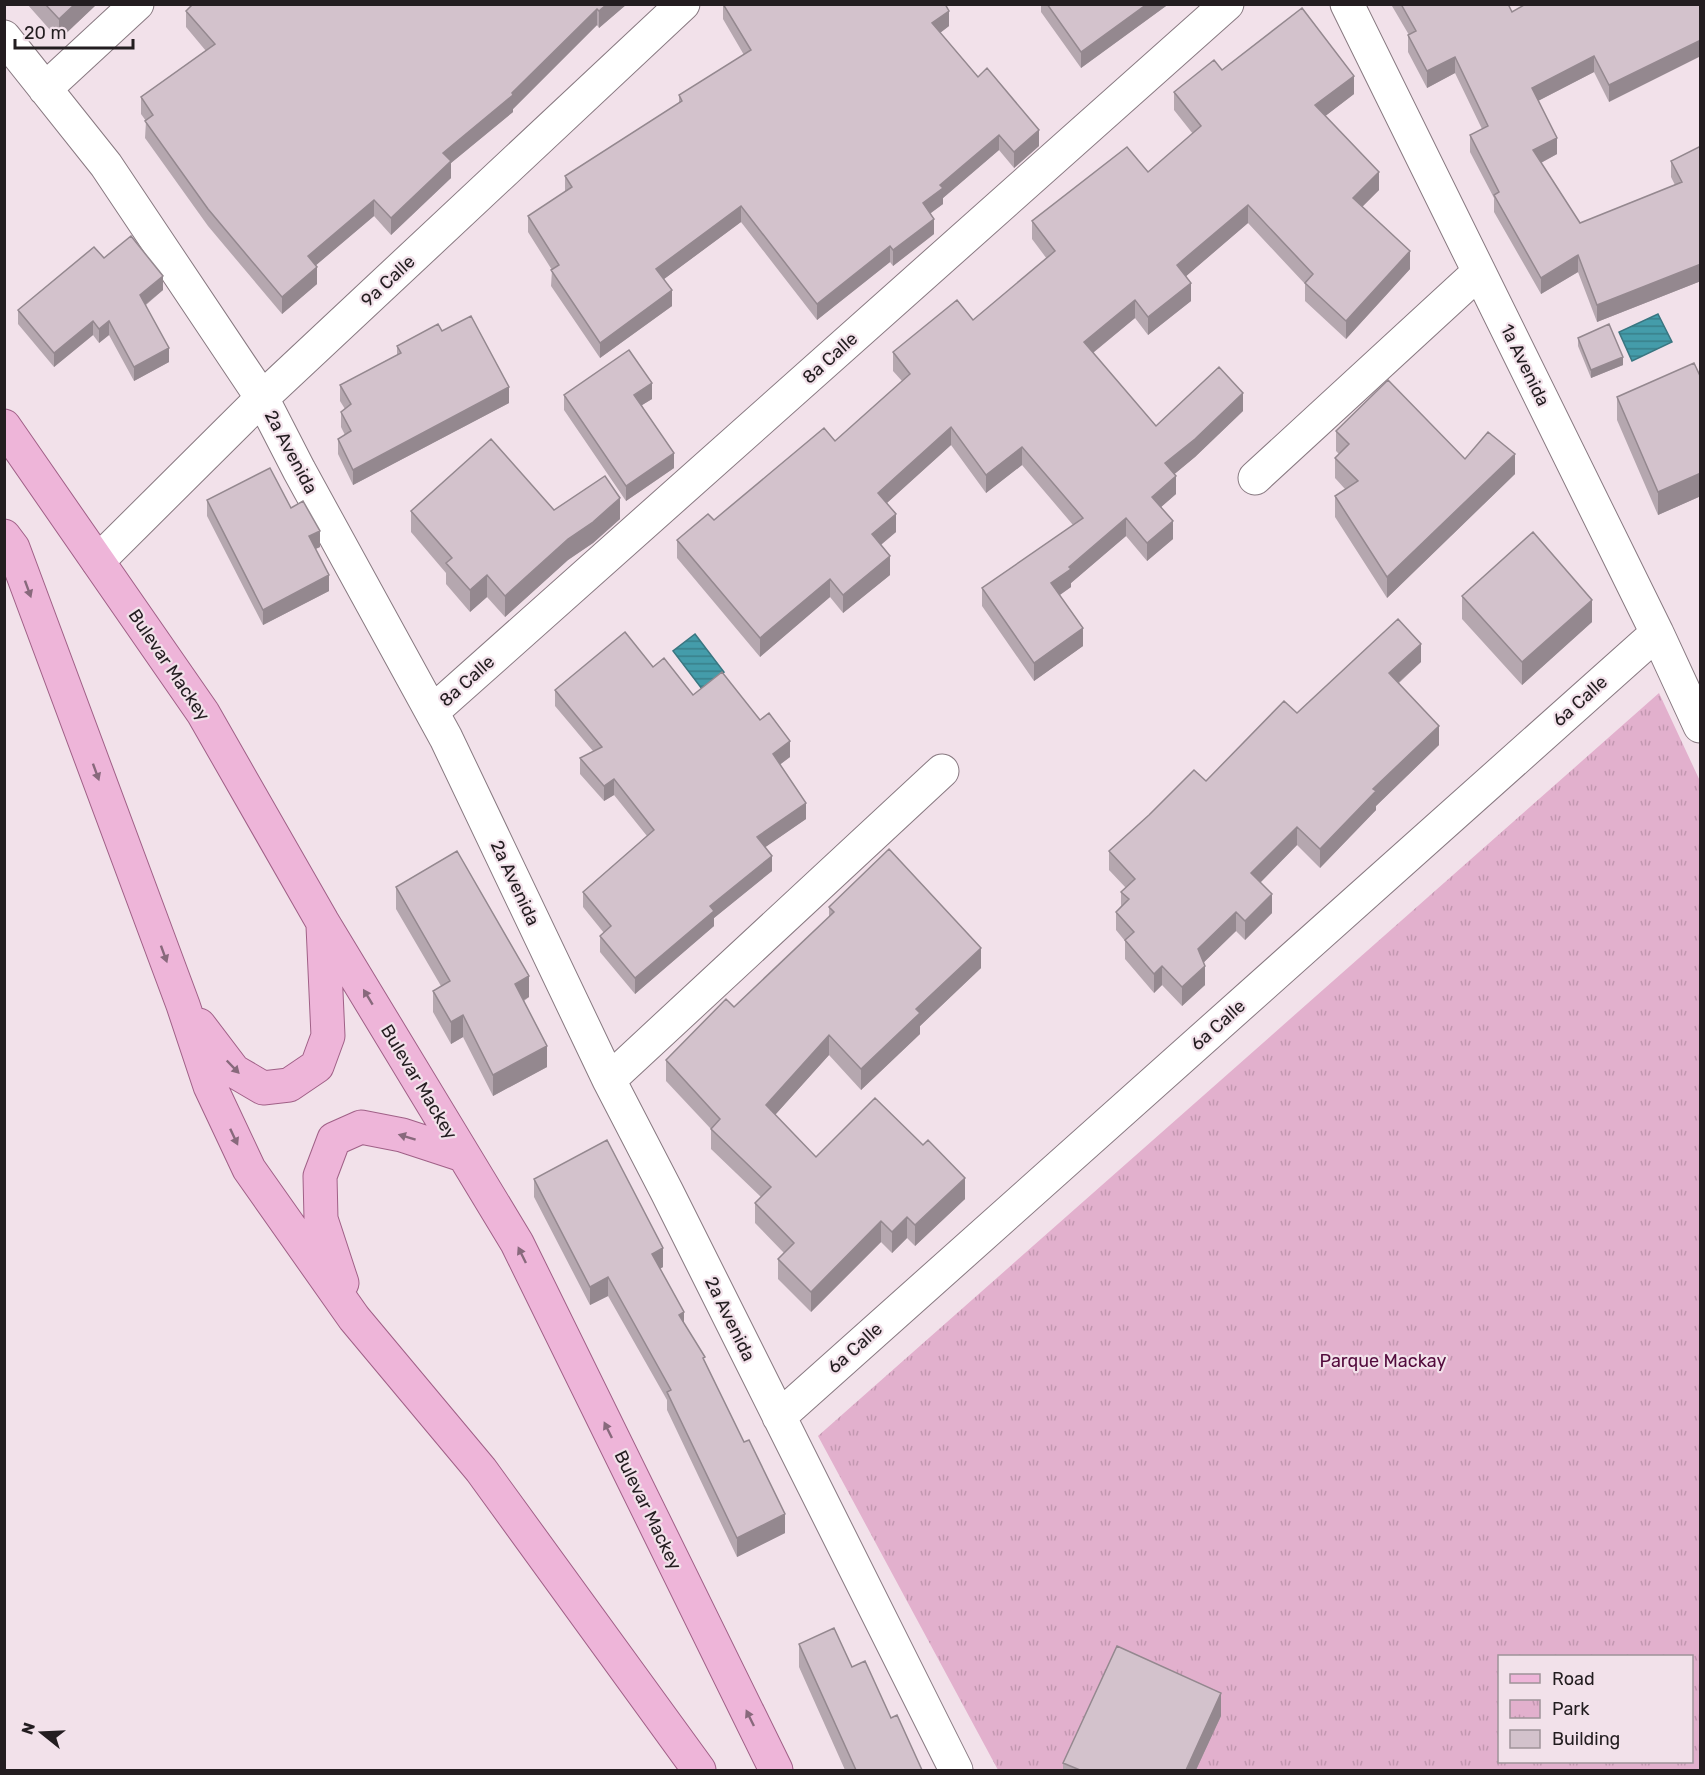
<svg xmlns="http://www.w3.org/2000/svg" width="1705" height="1775" viewBox="0 0 1705 1775" font-family="Rubik,sans-serif">
<defs>
<pattern id="park-tufts" width="24" height="20" patternUnits="userSpaceOnUse" patternTransform="scale(1.5)"><rect width="24" height="20" fill="#e2b0cd"/><path d="M3 7l-1-3M5 7V3M7 7l1-3M15 17l-1-3M17 17v-4M19 17l1-3" fill="none" stroke="#c297b0"/></pattern>
<pattern id="water-rules" width="6" height="5" patternUnits="userSpaceOnUse" patternTransform="scale(1.5)"><rect width="6" height="5" fill="#449caa"/><path d="M0 2.5h6" fill="none" stroke="#387f8a"/></pattern>
</defs>
<rect width="100%" height="100%" fill="#f2e1ea"/>
<path fill="url(#park-tufts)" fill-rule="evenodd" d="M 1659,693 L 1700,781 L 1700,1770 L 998,1770 L 818,1436 ZM 1500,1656 L 1692,1656 L 1692,1762 L 1500,1762 Z"/>
<path fill="url(#water-rules)" stroke="#3a7681" stroke-width="1.5" d="M 1658,314 L 1672,342 L 1632,361 L 1619,332 Z
M 695,634 L 724,672 L 702,689 L 673,651 Z"/>
<g fill="none" stroke-linecap="round" stroke-linejoin="round">
<defs>
<path id="minor" d="M 1347,4 L 1657,633 L 1700,726
M 4,37 L 106,165 L 262,398 L 299,470 L 446,738 L 609,1080 L 667,1192 L 956,1770
M 45,89 L 137,4
M 1255,478 L 1479,272
M 98,561 L 262,398 L 683,4
M 432,712 L 1227,4
M 609,1080 L 942,771
M 779,1417 L 1657,633"/>
<path id="major" d="M 4,426 L 203,713 L 322,921 L 517,1243 L 776,1770
M 4,536 L 13,548 L 183,1005 L 210,1086 L 249,1169 L 354,1318 L 481,1470 L 699,1770
M 199,1025 L 234,1071 L 263,1088 L 289,1085 L 317,1066 L 328,1036 L 323,926
M 342,1283 L 321,1219 L 320,1176 L 334,1139 L 361,1127 L 402,1135 L 463,1155"/>
</defs>
<use href="#minor" stroke="#887981" stroke-width="35"/>
<use href="#major" stroke="#a06087" stroke-width="35"/>
<use href="#minor" stroke="#fff" stroke-width="33"/>
<use href="#major" stroke="#eeb5d9" stroke-width="33"/>
</g>
<path fill="#b5a7af" d="M 27,4 L 97,4 L 59,40 Z
M 193,4 L 627,4 L 599,28 L 597,25 L 513,109 L 513,112 L 451,163 L 451,178 L 391,235 L 374,216 L 316,265 L 317,284 L 282,314 L 208,226 L 145,138 L 146,121 L 141,114 L 141,97 L 206,51 L 186,27 L 186,11 Z
M 723,4 L 945,4 L 949,26 L 940,33 L 978,77 L 1039,146 L 1014,168 L 999,150 L 943,198 L 943,204 L 930,213 L 934,234 L 893,266 L 890,262 L 817,320 L 741,222 L 664,279 L 672,306 L 600,358 L 551,286 L 552,270 L 528,232 L 528,216 L 565,192 L 565,176 L 679,103 L 679,95 L 744,55 L 723,19 Z
M 1041,4 L 1166,4 L 1166,6 L 1081,68 L 1041,12 Z
M 1392,4 L 1508,4 L 1512,12 L 1701,4 L 1609,102 L 1594,72 L 1538,101 L 1557,154 L 1541,163 L 1580,223 L 1675,185 L 1671,177 L 1671,161 L 1701,146 L 1701,281 L 1597,322 L 1578,272 L 1541,294 L 1494,212 L 1494,198 L 1470,152 L 1470,135 L 1482,129 L 1455,73 L 1427,88 L 1408,52 L 1408,35 L 1409,35 L 1392,6 Z
M 1222,70 L 1354,94 L 1325,116 L 1379,190 L 1362,207 L 1410,269 L 1346,339 L 1305,301 L 1305,284 L 1248,223 L 1186,276 L 1191,301 L 1148,335 L 1135,318 L 1093,353 L 1156,426 L 1243,411 L 1195,457 L 1174,474 L 1176,494 L 1161,507 L 1173,539 L 1147,561 L 1126,536 L 1071,583 L 1071,587 L 1060,595 L 1083,646 L 1034,681 L 982,606 L 982,588 L 1073,525 L 1022,465 L 986,493 L 951,445 L 887,503 L 896,532 L 881,545 L 890,575 L 843,613 L 830,597 L 760,657 L 677,558 L 677,540 L 714,520 L 835,441 L 902,381 L 893,371 L 893,352 L 973,320 L 1047,259 L 1032,239 L 1032,221 L 1148,172 L 1193,134 L 1174,110 L 1174,92 Z
M 104,258 L 163,290 L 146,305 L 169,362 L 134,381 L 109,335 L 99,343 L 93,335 L 54,367 L 18,324 L 18,310 Z
M 442,331 L 509,403 L 353,485 L 338,454 L 338,439 L 345,435 L 341,427 L 341,412 L 345,409 L 340,401 L 340,385 L 397,355 L 397,346 Z
M 1578,338 L 1623,365 L 1591,378 L 1578,346 Z
M 1701,378 L 1701,496 L 1658,515 L 1617,420 L 1617,397 Z
M 564,395 L 652,399 L 642,405 L 674,468 L 626,501 L 564,410 Z
M 1336,431 L 1465,459 L 1515,474 L 1387,598 L 1335,517 L 1335,496 L 1345,489 L 1335,478 L 1335,458 L 1339,454 L 1336,451 Z
M 207,500 L 320,547 L 315,549 L 329,591 L 263,625 L 207,516 Z
M 554,510 L 620,519 L 593,543 L 568,560 L 505,617 L 487,597 L 470,612 L 446,584 L 446,573 L 411,532 L 411,511 Z
M 1699,571 L 1701,571 L 1701,596 L 1699,593 Z
M 1462,596 L 1592,622 L 1522,685 L 1462,619 Z
M 1421,662 L 1399,683 L 1439,745 L 1376,806 L 1376,810 L 1320,868 L 1297,845 L 1260,883 L 1272,913 L 1245,940 L 1236,931 L 1204,962 L 1205,985 L 1182,1006 L 1162,985 L 1154,993 L 1125,959 L 1125,941 L 1116,930 L 1116,912 L 1121,906 L 1121,892 L 1126,888 L 1109,870 L 1109,851 L 1206,781 L 1297,713 Z
M 653,667 L 693,695 L 760,720 L 790,757 L 780,764 L 806,819 L 765,847 L 772,871 L 714,918 L 714,926 L 635,994 L 600,952 L 600,936 L 604,933 L 583,907 L 583,892 L 647,836 L 614,795 L 604,801 L 580,774 L 580,758 L 593,751 L 555,706 L 555,690 Z
M 396,887 L 529,997 L 524,1001 L 547,1067 L 493,1096 L 463,1037 L 451,1044 L 433,1012 L 433,991 L 441,986 L 396,909 Z
M 829,907 L 981,968 L 920,1026 L 920,1034 L 861,1090 L 829,1055 L 775,1115 L 816,1157 L 965,1199 L 915,1246 L 907,1238 L 892,1253 L 881,1242 L 811,1312 L 778,1279 L 778,1259 L 784,1253 L 755,1223 L 755,1203 L 761,1197 L 711,1149 L 711,1129 L 666,1081 L 666,1060 L 734,1007 L 829,917 Z
M 534,1179 L 663,1267 L 660,1269 L 684,1323 L 705,1362 L 785,1533 L 737,1557 L 667,1410 L 667,1400 L 608,1296 L 590,1305 L 534,1197 Z
M 799,1644 L 852,1667 L 891,1718 L 922,1770 L 845,1770 L 799,1667 Z
M 1221,1716 L 1196,1770 L 1063,1770 L 1063,1763 Z"/>
<path fill="#94888f" d="M 75,4 L 97,4 L 59,40 L 59,19 Z
M 607,4 L 627,4 L 599,28 L 599,11 Z
M 1147,4 L 1166,4 L 1166,6 L 1081,68 L 1081,52 Z
M 597,9 L 597,25 L 513,109 L 513,112 L 451,163 L 451,178 L 391,235 L 391,218 L 443,153 L 512,93 Z
M 949,11 L 949,26 L 932,39 L 932,23 Z
M 1701,40 L 1701,56 L 1609,102 L 1609,85 Z
M 1594,56 L 1594,72 L 1532,104 L 1532,88 Z
M 1455,57 L 1455,73 L 1427,88 L 1427,71 Z
M 1354,76 L 1354,94 L 1315,124 L 1315,105 Z
M 1039,130 L 1039,146 L 1014,168 L 1014,152 Z
M 999,135 L 999,150 L 943,198 L 943,204 L 923,219 L 923,203 L 940,185 Z
M 1557,138 L 1557,154 L 1533,167 L 1533,150 Z
M 1379,172 L 1379,190 L 1353,216 L 1353,198 Z
M 374,200 L 374,216 L 308,272 L 308,256 Z
M 1248,205 L 1248,223 L 1177,284 L 1177,265 Z
M 741,206 L 741,222 L 656,285 L 656,269 Z
M 934,219 L 934,234 L 893,266 L 893,250 Z
M 890,246 L 890,262 L 817,320 L 817,304 Z
M 1410,251 L 1410,269 L 1346,339 L 1346,321 Z
M 1578,255 L 1578,272 L 1541,294 L 1541,278 Z
M 1701,264 L 1701,281 L 1597,322 L 1597,305 Z
M 317,267 L 317,284 L 282,314 L 282,297 Z
M 163,276 L 163,290 L 140,309 L 140,295 Z
M 1191,283 L 1191,301 L 1148,335 L 1148,317 Z
M 672,290 L 672,306 L 600,358 L 600,343 Z
M 1135,300 L 1135,318 L 1084,360 L 1084,342 Z
M 93,321 L 93,335 L 54,367 L 54,353 Z
M 109,321 L 109,335 L 99,343 L 99,329 Z
M 169,348 L 169,362 L 134,381 L 134,367 Z
M 1623,357 L 1623,365 L 1591,378 L 1591,370 Z
M 652,383 L 652,399 L 634,410 L 634,395 Z
M 509,387 L 509,403 L 353,485 L 353,470 Z
M 1243,393 L 1243,411 L 1195,457 L 1165,482 L 1165,463 Z
M 951,427 L 951,445 L 878,511 L 878,493 Z
M 1022,447 L 1022,465 L 986,493 L 986,475 Z
M 674,453 L 674,468 L 626,501 L 626,486 Z
M 1515,454 L 1515,474 L 1387,598 L 1387,577 Z
M 1701,473 L 1701,496 L 1658,515 L 1658,492 Z
M 1176,476 L 1176,494 L 1152,515 L 1152,497 Z
M 620,498 L 620,519 L 593,543 L 568,560 L 505,617 L 505,596 L 568,539 Z
M 896,514 L 896,532 L 872,552 L 872,534 Z
M 1126,518 L 1126,536 L 1071,583 L 1071,587 L 1051,601 L 1051,583 Z
M 1173,521 L 1173,539 L 1147,561 L 1147,543 Z
M 320,531 L 320,547 L 309,552 L 309,536 Z
M 890,556 L 890,575 L 843,613 L 843,595 Z
M 329,575 L 329,591 L 263,625 L 263,610 Z
M 487,575 L 487,597 L 470,612 L 470,590 Z
M 830,579 L 830,597 L 760,657 L 760,638 Z
M 1592,600 L 1592,622 L 1522,685 L 1522,662 Z
M 1083,628 L 1083,646 L 1034,681 L 1034,663 Z
M 1421,644 L 1421,662 L 1389,691 L 1389,673 Z
M 1439,726 L 1439,745 L 1376,806 L 1376,810 L 1320,868 L 1320,849 L 1373,789 Z
M 790,741 L 790,757 L 773,770 L 773,754 Z
M 614,779 L 614,795 L 604,801 L 604,786 Z
M 806,803 L 806,819 L 757,853 L 757,837 Z
M 1297,827 L 1297,845 L 1251,892 L 1251,873 Z
M 772,856 L 772,871 L 714,918 L 714,926 L 635,994 L 635,978 L 710,906 Z
M 1272,894 L 1272,913 L 1245,940 L 1245,921 Z
M 1236,912 L 1236,931 L 1198,968 L 1198,949 Z
M 981,948 L 981,968 L 920,1026 L 920,1034 L 861,1090 L 861,1069 L 916,1009 Z
M 1162,966 L 1162,985 L 1154,993 L 1154,974 Z
M 1205,966 L 1205,985 L 1182,1006 L 1182,987 Z
M 529,976 L 529,997 L 515,1005 L 515,984 Z
M 463,1015 L 463,1037 L 451,1044 L 451,1022 Z
M 829,1035 L 829,1055 L 766,1125 L 766,1105 Z
M 547,1046 L 547,1067 L 493,1096 L 493,1075 Z
M 965,1178 L 965,1199 L 915,1246 L 915,1225 Z
M 907,1217 L 907,1238 L 892,1253 L 892,1232 Z
M 881,1221 L 881,1242 L 811,1312 L 811,1292 Z
M 663,1248 L 663,1267 L 652,1273 L 652,1254 Z
M 608,1277 L 608,1296 L 590,1305 L 590,1287 Z
M 684,1312 L 684,1331 L 679,1315 Z
M 785,1514 L 785,1533 L 737,1557 L 737,1538 Z
M 1221,1693 L 1221,1716 L 1196,1770 L 1186,1770 Z"/>
<path fill="#d3c2cc" stroke="#94888f" stroke-width="1.5" d="M 45,4 L 75,4 L 59,19 Z
M 193,4 L 607,4 L 599,11 L 597,9 L 512,93 L 513,95 L 443,153 L 451,161 L 391,218 L 374,200 L 308,256 L 317,267 L 282,297 L 208,209 L 145,121 L 153,115 L 141,97 L 215,44 L 186,11 Z
M 723,4 L 945,4 L 949,11 L 932,23 L 978,77 L 987,68 L 1039,130 L 1014,152 L 999,135 L 940,185 L 943,188 L 923,203 L 934,219 L 893,250 L 890,246 L 817,304 L 741,206 L 656,269 L 672,290 L 600,343 L 551,270 L 559,265 L 528,216 L 572,187 L 565,176 L 682,101 L 679,95 L 751,50 Z
M 1047,4 L 1147,4 L 1081,52 Z
M 1401,4 L 1508,4 L 1512,12 L 1526,4 L 1701,4 L 1701,40 L 1609,85 L 1594,56 L 1532,88 L 1557,138 L 1533,150 L 1580,223 L 1682,182 L 1671,161 L 1701,146 L 1701,264 L 1597,305 L 1578,255 L 1541,278 L 1494,195 L 1499,192 L 1470,135 L 1488,126 L 1455,57 L 1427,71 L 1408,35 L 1416,31 Z
M 1302,8 L 1354,76 L 1315,105 L 1379,172 L 1353,198 L 1410,251 L 1346,321 L 1305,283 L 1313,274 L 1248,205 L 1177,265 L 1191,283 L 1148,317 L 1135,300 L 1084,342 L 1156,426 L 1219,367 L 1243,393 L 1195,439 L 1165,463 L 1176,476 L 1152,497 L 1173,521 L 1147,543 L 1126,518 L 1069,567 L 1071,569 L 1051,583 L 1083,628 L 1034,663 L 982,588 L 1083,518 L 1022,447 L 986,475 L 951,427 L 878,493 L 896,514 L 872,534 L 890,556 L 843,595 L 830,579 L 760,638 L 677,540 L 708,514 L 714,520 L 824,428 L 835,441 L 910,374 L 893,352 L 957,300 L 973,320 L 1055,251 L 1032,221 L 1127,147 L 1148,172 L 1201,126 L 1174,92 L 1214,60 L 1222,70 Z
M 131,236 L 163,276 L 140,295 L 169,348 L 134,367 L 109,321 L 99,329 L 93,321 L 54,353 L 18,310 L 94,247 L 104,258 Z
M 471,316 L 509,387 L 353,470 L 338,439 L 351,431 L 341,412 L 351,404 L 340,385 L 401,353 L 397,346 L 438,324 L 442,331 Z
M 1609,324 L 1623,357 L 1591,370 L 1578,338 Z
M 629,350 L 652,383 L 634,395 L 674,453 L 626,486 L 564,395 Z
M 1694,363 L 1701,378 L 1701,473 L 1658,492 L 1617,397 Z
M 1388,380 L 1465,459 L 1488,432 L 1515,454 L 1387,577 L 1335,496 L 1358,481 L 1335,458 L 1349,444 L 1336,431 Z
M 491,439 L 554,510 L 605,476 L 620,498 L 593,522 L 568,539 L 505,596 L 487,575 L 470,590 L 446,563 L 452,558 L 411,511 Z
M 270,468 L 291,508 L 303,501 L 320,531 L 309,536 L 329,575 L 263,610 L 207,500 Z
M 1533,532 L 1592,600 L 1522,662 L 1462,596 Z
M 1398,619 L 1421,644 L 1389,673 L 1439,726 L 1373,789 L 1376,791 L 1320,849 L 1297,827 L 1251,873 L 1272,894 L 1245,921 L 1236,912 L 1198,949 L 1205,966 L 1182,987 L 1162,966 L 1154,974 L 1125,940 L 1134,932 L 1116,912 L 1129,899 L 1121,892 L 1135,879 L 1109,851 L 1149,815 L 1194,770 L 1206,781 L 1284,701 L 1297,713 Z
M 625,632 L 653,667 L 664,658 L 693,695 L 722,672 L 760,720 L 769,713 L 790,741 L 773,754 L 806,803 L 757,837 L 772,856 L 710,906 L 714,911 L 635,978 L 600,936 L 611,926 L 583,892 L 654,830 L 614,779 L 604,786 L 580,758 L 602,747 L 555,690 Z
M 889,849 L 981,948 L 916,1009 L 920,1013 L 861,1069 L 829,1035 L 766,1105 L 816,1157 L 875,1098 L 923,1145 L 928,1140 L 965,1178 L 915,1225 L 907,1217 L 892,1232 L 881,1221 L 811,1292 L 778,1259 L 794,1243 L 755,1203 L 771,1187 L 711,1129 L 720,1119 L 666,1060 L 726,999 L 734,1007 L 834,912 L 829,907 Z
M 457,851 L 529,976 L 515,984 L 547,1046 L 493,1075 L 463,1015 L 451,1022 L 433,991 L 450,981 L 396,887 Z
M 607,1140 L 663,1248 L 652,1254 L 684,1312 L 679,1315 L 705,1357 L 703,1358 L 744,1442 L 749,1440 L 785,1514 L 737,1538 L 667,1392 L 671,1390 L 608,1277 L 590,1287 L 534,1179 Z
M 834,1628 L 852,1667 L 865,1661 L 891,1718 L 897,1715 L 922,1770 L 856,1770 L 799,1644 Z
M 1117,1646 L 1221,1693 L 1186,1770 L 1080,1770 L 1063,1763 Z"/>
<defs><path id="oneway-solid" d="M-6-.8H1V-3.2L6.5 0L1 3.2V.8H-6Z" transform="scale(1.5)"/></defs>
<g fill="#88697c">
<use href="#oneway-solid" transform="translate(28 589) rotate(70)"/>
<use href="#oneway-solid" transform="translate(96 772) rotate(70)"/>
<use href="#oneway-solid" transform="translate(164 954) rotate(70)"/>
<use href="#oneway-solid" transform="translate(368 997) rotate(-121)"/>
<use href="#oneway-solid" transform="translate(233 1067) rotate(46)"/>
<use href="#oneway-solid" transform="translate(234 1137) rotate(65)"/>
<use href="#oneway-solid" transform="translate(407 1137) rotate(-163)"/>
<use href="#oneway-solid" transform="translate(522 1255) rotate(-116)"/>
<use href="#oneway-solid" transform="translate(608 1430) rotate(-116)"/>
<use href="#oneway-solid" transform="translate(750 1718) rotate(-116)"/>
</g>
<g text-anchor="middle" stroke-width="4.5" stroke-linejoin="round" paint-order="stroke">
<g font-size="18" fill="#231d20" stroke="#f2e1ea">
<text transform="translate(388 281) rotate(-43)" y="6">9a Calle</text>
<text transform="translate(830 358) rotate(-42)" y="6">8a Calle</text>
<text transform="translate(1525 365) rotate(64)" y="6">1a Avenida</text>
<text transform="translate(291 452) rotate(62)" y="6">2a Avenida</text>
<text transform="translate(169 665) rotate(56)" y="6">Bulevar Mackey</text>
<text transform="translate(467 681) rotate(-42)" y="6">8a Calle</text>
<text transform="translate(1580 701) rotate(-42)" y="6">6a Calle</text>
<text transform="translate(515 883) rotate(65)" y="6">2a Avenida</text>
<text transform="translate(1218 1025) rotate(-42)" y="6">6a Calle</text>
<text transform="translate(419 1082) rotate(59)" y="6">Bulevar Mackey</text>
<text transform="translate(730 1319) rotate(64)" y="6">2a Avenida</text>
<text transform="translate(855 1348) rotate(-42)" y="6">6a Calle</text>
<text transform="translate(648 1510) rotate(64)" y="6">Bulevar Mackey</text>
</g>
<g font-size="18" fill="#530b3d" stroke="#f2e1ea">
<text x="1383" y="1367">Parque Mackay</text>
</g>
</g>
<rect width="1705" height="1775" fill="none" stroke="#231d20" stroke-width="12"/>
<rect x="1498" y="1655" width="195" height="108" fill="#f2e1ea" stroke="#9f9399" stroke-width="1.5"/>
<rect x="1510" y="1674" width="30" height="9" fill="#eeb5d9" stroke="#9f9399" stroke-width="1.5"/>
<text x="1552" y="1685" font-size="18" fill="#231d20">Road</text>
<rect x="1510" y="1700" width="30" height="18" fill="url(#park-tufts)" stroke="#9f9399" stroke-width="1.5"/>
<text x="1552" y="1715" font-size="18" fill="#231d20">Park</text>
<rect x="1510" y="1730" width="30" height="18" fill="#d3c2cc" stroke="#9f9399" stroke-width="1.5"/>
<text x="1552" y="1745" font-size="18" fill="#231d20">Building</text>
<g transform="translate(42 1733) rotate(288)" stroke="#f2e1ea" stroke-width="4.5" paint-order="stroke">
<path d="M0-4.5L10 22L0 15L-10 22Z" fill="#231d20"/>
<text y="-9" font-size="16" font-weight="bold" text-anchor="middle" fill="#231d20">N</text>
</g>
<path d="M15 39v9h118v-9" fill="none" stroke="#231d20" stroke-width="3"/>
<text x="24" y="39" font-size="18" fill="#231d20" stroke="#f2e1ea" stroke-width="4.5" paint-order="stroke">20 m</text>
</svg>
